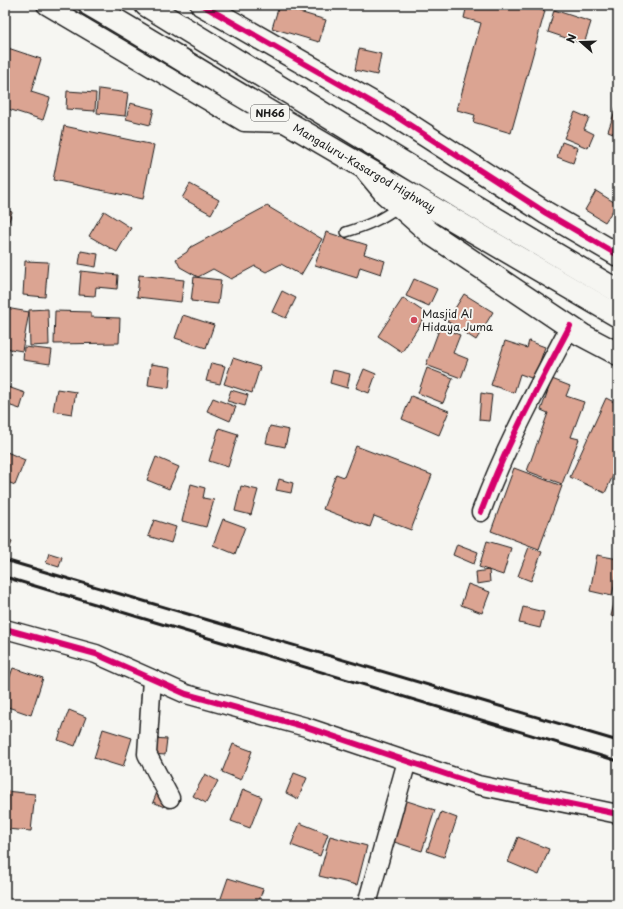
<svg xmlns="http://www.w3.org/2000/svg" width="623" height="909" viewBox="0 0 623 909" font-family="'Playpen Sans',sans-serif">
<rect width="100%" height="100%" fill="#f6f6f2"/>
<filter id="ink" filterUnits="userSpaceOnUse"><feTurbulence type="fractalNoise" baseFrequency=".025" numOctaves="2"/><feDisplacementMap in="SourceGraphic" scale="8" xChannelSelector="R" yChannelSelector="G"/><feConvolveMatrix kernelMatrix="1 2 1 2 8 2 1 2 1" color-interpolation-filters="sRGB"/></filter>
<g filter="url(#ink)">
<path fill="#dba492" stroke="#1c1c1c" d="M 289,5 L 306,5 L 306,8 Z
M 467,5 L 523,5 L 545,11 L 511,133 L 473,122 L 475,115 L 457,110 L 481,23 L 464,18 Z
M 279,6 L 326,20 L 319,42 L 272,28 Z
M 554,10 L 591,22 L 584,44 L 548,32 Z
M 5,47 L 41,59 L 31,92 L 50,98 L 43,120 L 5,108 Z
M 359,49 L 381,54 L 377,75 L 355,70 Z
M 99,89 L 128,93 L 125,116 L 97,113 Z
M 67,91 L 96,93 L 95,111 L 66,109 Z
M 130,103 L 154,109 L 150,125 L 126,119 Z
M 617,105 L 618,105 L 618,135 L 608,131 Z
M 575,112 L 589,118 L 584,129 L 594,134 L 588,148 L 564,138 Z
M 64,126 L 154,145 L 143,199 L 53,180 Z
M 562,142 L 578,148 L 573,163 L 557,157 Z
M 190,184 L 219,200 L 211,214 L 182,198 Z
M 596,191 L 617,204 L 605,222 L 585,210 Z
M 267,206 L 322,239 L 301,275 L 281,264 L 266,272 L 255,266 L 231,279 L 213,269 L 198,277 L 180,267 L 176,259 L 187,252 L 189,248 Z
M 5,210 L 12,212 L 6,230 L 5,230 Z
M 104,211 L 131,228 L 117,252 L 89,236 Z
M 326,232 L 367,245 L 364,254 L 385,261 L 381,274 L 360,267 L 357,278 L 315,265 Z
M 81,251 L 98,254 L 96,267 L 79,264 Z
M 25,261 L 48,262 L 45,297 L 23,295 Z
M 81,271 L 118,275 L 117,289 L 96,287 L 95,296 L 79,295 Z
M 139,275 L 184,280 L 181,302 L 137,297 Z
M 194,277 L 221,280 L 218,304 L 191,301 Z
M 414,279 L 437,289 L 429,306 L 406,296 Z
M 282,291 L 296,298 L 286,318 L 272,312 Z
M 464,294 L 493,312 L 476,340 L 447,321 Z
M 403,298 L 427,314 L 402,352 L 378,336 Z
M 6,308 L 29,312 L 22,351 L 5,348 Z
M 48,309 L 49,345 L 30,346 L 29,310 Z
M 55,311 L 91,312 L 91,317 L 120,318 L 119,343 L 54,344 Z
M 183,315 L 214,325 L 206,348 L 175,338 Z
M 440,327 L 460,335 L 453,353 L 468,359 L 461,378 L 426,365 Z
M 505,341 L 527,348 L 529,341 L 545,347 L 534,379 L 520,374 L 514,393 L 491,385 Z
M 24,347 L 52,350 L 50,364 L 23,360 Z
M 233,358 L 260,367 L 252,393 L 224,384 Z
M 211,363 L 225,366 L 220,384 L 206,381 Z
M 151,364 L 171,367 L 169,388 L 148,385 Z
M 427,368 L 453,378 L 443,403 L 418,393 Z
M 364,369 L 376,374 L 369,393 L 356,388 Z
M 333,370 L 350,374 L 347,388 L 330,383 Z
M 552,379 L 570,386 L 566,396 L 584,402 L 571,437 L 579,439 L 562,484 L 527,471 L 548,413 L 541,410 Z
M 5,386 L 25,393 L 20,409 L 5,404 Z
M 57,389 L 76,392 L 72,414 L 53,411 Z
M 231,390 L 248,395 L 245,406 L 227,401 Z
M 481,393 L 492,395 L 489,421 L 479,420 Z
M 411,396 L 449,411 L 439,435 L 402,419 Z
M 213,398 L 236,407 L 230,421 L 207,411 Z
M 606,398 L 618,404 L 618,470 L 616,469 L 605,493 L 570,477 Z
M 270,426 L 289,430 L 285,447 L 266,443 Z
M 219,428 L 238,434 L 228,467 L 209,461 Z
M 356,446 L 432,475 L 411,530 L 374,516 L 370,527 L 323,509 L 336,474 L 344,477 Z
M 7,452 L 25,460 L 15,485 L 5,481 L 5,456 Z
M 156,457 L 179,467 L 169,489 L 147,480 Z
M 514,468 L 562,486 L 539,549 L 491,531 Z
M 279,479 L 293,483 L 291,493 L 276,490 Z
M 191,484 L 205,488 L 203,498 L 214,500 L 206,527 L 182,521 Z
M 241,486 L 258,490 L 251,515 L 235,511 Z
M 223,519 L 245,527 L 235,554 L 213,545 Z
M 154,520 L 176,527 L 171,543 L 148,536 Z
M 5,539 L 12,542 L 8,552 L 5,551 Z
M 487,541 L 511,548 L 503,575 L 479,567 Z
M 457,544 L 478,552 L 474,564 L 453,555 Z
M 529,547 L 542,552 L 531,581 L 518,576 Z
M 49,553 L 62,557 L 59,567 L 46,563 Z
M 597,555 L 618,559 L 618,567 L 612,596 L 590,591 Z
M 489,570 L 490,582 L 477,584 L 476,572 Z
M 468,584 L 490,592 L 482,613 L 461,605 Z
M 618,587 L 618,618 L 611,616 Z
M 523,607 L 544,612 L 540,628 L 519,623 Z
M 13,668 L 43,678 L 31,715 L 5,706 L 5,678 L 9,679 Z
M 69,710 L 86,717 L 75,746 L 58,740 Z
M 103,729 L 132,738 L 123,767 L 94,758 Z
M 154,738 L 167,739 L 165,755 L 152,754 Z
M 233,744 L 252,751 L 241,780 L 222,772 Z
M 294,773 L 307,778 L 298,799 L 286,793 Z
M 205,774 L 218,781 L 206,803 L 193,796 Z
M 162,780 L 174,785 L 164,807 L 153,802 Z
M 243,789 L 262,797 L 250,828 L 231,821 Z
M 5,791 L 35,794 L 31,831 L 5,829 Z
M 401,799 L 435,810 L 422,851 L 388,840 Z
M 441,812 L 457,818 L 444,857 L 427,851 Z
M 300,823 L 328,834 L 320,856 L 291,845 Z
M 330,836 L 367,846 L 357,885 L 319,876 Z
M 518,837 L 549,849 L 539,875 L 508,862 Z
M 228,878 L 263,889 L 258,904 L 219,904 Z"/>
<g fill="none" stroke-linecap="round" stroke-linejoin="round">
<defs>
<path id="lane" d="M 346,232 C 369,225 380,220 400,206"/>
<path id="street" d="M 46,5 L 244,122 L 289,123
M 481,512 C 505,447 538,387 570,326
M 5,629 L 96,654 L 186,694 L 306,727 L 478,785 L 618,814
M 152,679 L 147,754 L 170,798
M 367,904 L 407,761"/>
<path id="secondary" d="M 202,5 L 394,115 L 546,213 L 618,255
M 367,171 L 386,194 L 430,233 L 582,335 L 618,354"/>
<g id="highway">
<path id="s1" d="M 90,5 C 146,37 199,71 254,103 C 375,175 497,245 618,316"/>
<path d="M 146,5 L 464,200 L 618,291"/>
</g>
</defs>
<use href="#lane" stroke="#1c1c1c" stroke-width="12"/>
<use href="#street" stroke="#1c1c1c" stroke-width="21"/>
<use href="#secondary" stroke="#1c1c1c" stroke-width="25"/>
<use href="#highway" stroke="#1c1c1c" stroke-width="25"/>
<use href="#lane" stroke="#f6f6f2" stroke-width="9"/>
<use href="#street" stroke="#f6f6f2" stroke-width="18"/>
<use href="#secondary" stroke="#f6f6f2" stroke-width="22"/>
<use href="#highway" stroke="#f6f6f2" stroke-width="22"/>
<path stroke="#1c1c1c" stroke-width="3" d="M 5,560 L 618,741
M 5,577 L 618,761"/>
<defs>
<path id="cycleway" d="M 202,5 L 394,115 L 546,213 L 618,255
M 481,512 C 505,447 538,387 570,326
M 5,629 L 96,654 L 186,694 L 306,727 L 478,785 L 618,814"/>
</defs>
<use href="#cycleway" stroke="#f6f6f2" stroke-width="8"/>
<use href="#cycleway" stroke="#d6006c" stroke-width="6"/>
</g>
</g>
<circle fill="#d1495b" stroke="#f6f6f2" stroke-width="1.5" cx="414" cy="320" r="4"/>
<g text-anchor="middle" stroke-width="4" stroke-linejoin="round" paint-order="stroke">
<rect fill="#f6f6f2" stroke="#5d5d5c" stroke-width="1" x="251" y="105" width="38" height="16" rx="3"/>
<g font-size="10" font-weight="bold" fill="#1c1c1c">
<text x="270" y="117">NH66</text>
</g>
<g font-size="11" fill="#1c1c1c" stroke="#f6f6f2">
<text dy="4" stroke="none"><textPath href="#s1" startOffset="319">Mangaluru-Kasargod Highway</textPath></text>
</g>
<g font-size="11" fill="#1c1c1c" stroke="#f6f6f2" text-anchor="start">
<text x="422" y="318">Masjid Al<tspan x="422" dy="13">Hidaya Juma</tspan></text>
</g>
</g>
<rect width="623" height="909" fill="none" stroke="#f6f6f2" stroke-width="20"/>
<rect x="10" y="10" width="603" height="889" fill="none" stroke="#1c1c1c" stroke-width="1.5" filter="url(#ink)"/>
<g transform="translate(581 42) rotate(290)" stroke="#f6f6f2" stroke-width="3" paint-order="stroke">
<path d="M0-3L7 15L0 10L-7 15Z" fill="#1c1c1c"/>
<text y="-6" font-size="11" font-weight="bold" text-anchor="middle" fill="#1c1c1c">N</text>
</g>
</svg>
